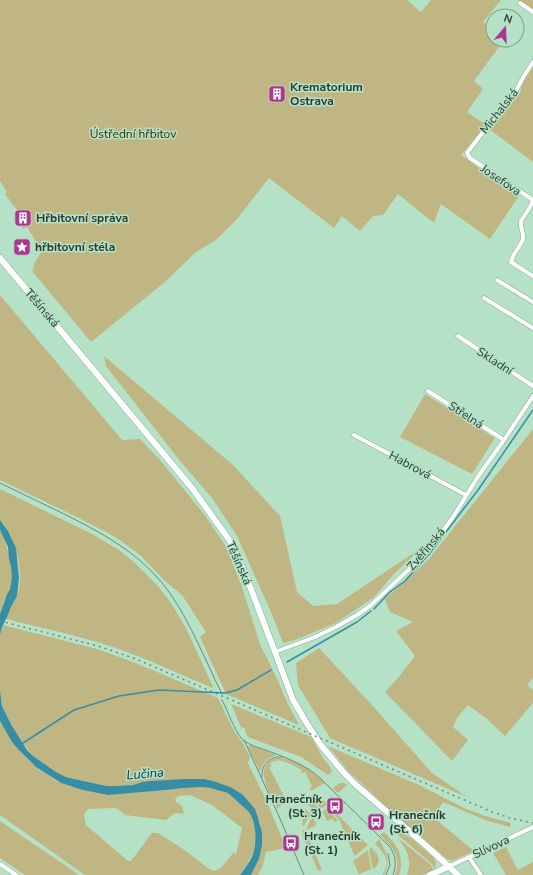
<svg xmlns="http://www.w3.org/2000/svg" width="533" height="875" viewBox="0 0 533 875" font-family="'Nunito Sans',sans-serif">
<rect width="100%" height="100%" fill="#b5e1c7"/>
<path fill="#c0b683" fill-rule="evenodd" d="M 0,0 L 407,0 L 421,12 L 431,0 L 501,0 L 483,22 L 493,31 L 493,40 L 504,40 L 474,81 L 483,89 L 467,112 L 486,125 L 461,155 L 519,196 L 490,239 L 441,204 L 434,223 L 398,194 L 383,215 L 373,216 L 360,231 L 342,216 L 334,228 L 269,178 L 237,219 L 216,240 L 196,252 L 165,282 L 91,342 L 32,271 L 34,269 L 33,268 L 34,265 L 34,264 L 42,251 L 27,227 L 23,229 L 21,225 L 19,225 L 15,219 L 17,217 L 16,215 L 19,213 L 5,194 L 7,192 L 0,181 Z
M 518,0 L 533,0 L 533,11 Z
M 533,67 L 533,162 L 489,129 L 508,108 L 520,93 L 523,82 Z
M 0,295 L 122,440 L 140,439 L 160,460 L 204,514 L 225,545 L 241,584 L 260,644 L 278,681 L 288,704 L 299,725 L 226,694 L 200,637 L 206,632 L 182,595 L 165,581 L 140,555 L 124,543 L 110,534 L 79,518 L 0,480 Z
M 104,356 L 233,465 L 280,516 L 297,592 L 313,606 L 337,604 L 421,548 L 395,573 L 373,598 L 336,623 L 295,640 L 283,643 L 271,612 L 237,536 L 212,498 L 180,461 L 106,366 Z
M 425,394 L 495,438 L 472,474 L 400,437 Z
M 533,429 L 533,678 L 527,685 L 533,690 L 533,703 L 505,736 L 487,719 L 468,705 L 457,718 L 453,727 L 468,740 L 452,761 L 385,692 L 398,678 L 415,656 L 396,631 L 413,622 L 390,612 L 385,599 L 428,560 Z
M 0,489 L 92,534 L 119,550 L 134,562 L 158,586 L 171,603 L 186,628 L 213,687 L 213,688 C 179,674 146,658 110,646 C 76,635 41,628 6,619 C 8,615 9,611 11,607 C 13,603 15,600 17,596 C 25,574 16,537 0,520 Z
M 0,530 C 7,541 13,569 12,582 C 11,587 8,591 6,596 C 3,602 2,608 0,614 Z
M 3,625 L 97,649 C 139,663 178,681 218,698 L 234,731 L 242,742 L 250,757 L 248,763 L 267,802 L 286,848 L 266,852 L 263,865 L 258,875 L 251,875 L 259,859 L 262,838 L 261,828 L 260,822 L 242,794 L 235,790 L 213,781 L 195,779 L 142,782 L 133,785 L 107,786 L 66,777 L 56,772 L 33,756 L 17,735 L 2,706 L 0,690 L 0,635 Z
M 319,648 L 371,704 L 432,773 L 467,797 L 330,738 L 298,685 L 296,663 Z
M 231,704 L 311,737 L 323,758 L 329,765 L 332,772 L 328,775 L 301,757 L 248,737 L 245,731 L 245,728 L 241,727 Z
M 0,721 L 12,742 L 29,761 L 41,771 L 45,773 L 56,781 L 64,784 L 83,790 L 108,795 L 166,790 L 184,788 L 201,787 L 210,788 L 228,793 L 251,813 L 255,829 L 255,840 L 253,854 L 240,875 L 85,875 L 0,815 ZM 190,795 L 212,805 L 242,828 L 236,854 L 233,853 L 221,868 L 214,871 L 208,868 L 183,849 L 158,833 L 152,833 L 131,861 L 128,861 L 86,825 L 84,815 L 86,811 L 89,809 L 114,808 L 118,809 L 125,815 L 166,820 L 175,813 L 184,814 L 182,806 L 176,802 L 175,799 L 179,796 Z
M 250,745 L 277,755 C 267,758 263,763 260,772 L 248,747 Z
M 328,746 L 419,785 L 466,809 L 485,816 L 511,823 L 510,827 L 485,820 L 443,802 L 433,817 L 474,851 L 452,861 L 447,859 L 393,813 L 348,771 Z
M 276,758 C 295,757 312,771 325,783 L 310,791 L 310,788 L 312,786 L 305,772 L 302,773 L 301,773 L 302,770 C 292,765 280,756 270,763 L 272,766 L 269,767 L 285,798 L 281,800 L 283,804 L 280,806 L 278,809 C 271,795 251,766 276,758 Z
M 340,783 L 344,783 L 347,785 L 338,793 L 333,788 Z
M 316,796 L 321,798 L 327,804 L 322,808 L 320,808 L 313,797 Z
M 311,798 L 318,809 L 318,810 L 316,812 L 307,804 L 307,802 Z
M 330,807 L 368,845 L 356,855 L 354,855 L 339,819 L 329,810 Z
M 305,809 L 311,815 C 307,818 306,825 302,827 L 304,810 Z
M 325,809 L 327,810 L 338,820 L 335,822 L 332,819 L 327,821 L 323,812 Z
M 313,817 L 316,823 L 316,825 L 307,830 C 307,826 310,820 313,817 Z
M 0,821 L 78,874 L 77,875 L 25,875 L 0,858 Z
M 392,827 L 412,839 L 434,858 L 436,863 L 435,869 L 432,864 L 391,829 Z
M 302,830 L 305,830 L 322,870 L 318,871 L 303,836 Z
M 384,832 C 397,845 405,855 399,875 L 395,875 C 402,856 393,848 380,835 Z
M 398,838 L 430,864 L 434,870 L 422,875 L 407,875 C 410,866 410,857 405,849 C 403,845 400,841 398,838 Z
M 379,839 C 386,852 392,861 384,875 L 382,875 C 392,862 385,854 375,844 Z
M 371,847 L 377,854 L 379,860 L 377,866 L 373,869 L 369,850 Z
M 506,847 L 518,870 L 533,862 L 533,875 L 506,875 L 493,853 Z
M 368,850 L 371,869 L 359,874 L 353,861 Z"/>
<path fill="#378da3" d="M 0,520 L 8,531 L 16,548 L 19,578 L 17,596 L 11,607 L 7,617 L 2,627 L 0,635 L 0,614 L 7,594 L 10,589 L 12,578 L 11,566 L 9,559 L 8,547 L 0,530 Z
M 0,690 L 2,706 L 12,726 L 27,750 L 33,756 L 56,772 L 66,777 L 88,782 L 107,786 L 114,786 L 133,785 L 142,782 L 150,781 L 184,779 L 204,779 L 213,781 L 230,787 L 242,794 L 255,809 L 258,818 L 262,832 L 262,845 L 259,859 L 251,875 L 240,875 C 244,869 249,863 252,857 C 257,845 257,821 248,811 L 228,793 L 210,788 L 201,787 L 184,788 L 166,790 L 108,795 L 83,790 L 61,783 L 36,767 L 18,749 L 12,742 L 0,721 Z"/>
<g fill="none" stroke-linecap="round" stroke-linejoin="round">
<path stroke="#378da3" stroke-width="1.5" d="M 374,609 L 390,592 L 405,581 L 430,553 L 478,490 L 533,410
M 287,662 L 357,622 L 371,611
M 23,743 L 74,710 L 119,696 L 159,690 L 225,693 L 237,690 L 271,670"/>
<defs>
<path id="street" d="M 520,3 L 533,12
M 533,62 L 524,76 L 512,98 L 483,132 L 467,153 L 470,158 L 533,200
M 533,200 L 530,207 L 521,221 L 521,227 L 523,234 L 523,240 L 513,256 L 511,262 L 533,276
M 497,280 L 533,302
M 484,298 L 533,328
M 458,336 L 533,386
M 428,391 L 504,440
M 354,435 L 466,495
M 275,652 L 315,637 L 336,627 L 357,615 L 370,606 L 421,558 L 438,538 L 453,517 L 479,475 L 504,440 L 533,396
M 469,857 L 481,875
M 0,864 L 16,875
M 450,866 L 533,827"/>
<path id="secondary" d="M 0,258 L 192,488 L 230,541 L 246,576 L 275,652 L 293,700 L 306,722 L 320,744 L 344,773 L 356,785 L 431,850 L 458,875
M 430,875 L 450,866"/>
</defs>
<use href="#street" stroke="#85af96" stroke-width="5"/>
<use href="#secondary" stroke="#85af96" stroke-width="7"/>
<use href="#street" stroke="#fff" stroke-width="4"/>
<use href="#secondary" stroke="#fff" stroke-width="6"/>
<path stroke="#6d8b7a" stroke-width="1" d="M 0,483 C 20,493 40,502 60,512 C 102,533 141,553 169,592 C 191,623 205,660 222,694
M 222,700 C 228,711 234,730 242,739 C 250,746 261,748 271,752 C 289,759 306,765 320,778 L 388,845 C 396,854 397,864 393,875
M 244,740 L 278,814 L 304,875
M 262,777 C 261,765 269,756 282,757
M 386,875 L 390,865 L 388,854"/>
<path stroke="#6d8b7a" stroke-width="1.5" stroke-dasharray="2 4" stroke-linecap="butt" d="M 0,621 L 98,646 L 136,659 L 490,811 L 510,818 L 533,823"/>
</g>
<defs>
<symbol id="building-square" viewBox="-11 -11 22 22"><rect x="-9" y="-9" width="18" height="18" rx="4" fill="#ab3790" stroke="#b5e1c7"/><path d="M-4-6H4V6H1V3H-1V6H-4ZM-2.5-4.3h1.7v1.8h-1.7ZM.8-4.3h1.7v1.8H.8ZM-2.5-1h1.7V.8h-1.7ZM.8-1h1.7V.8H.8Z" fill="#fff"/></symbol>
<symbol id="sight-square" viewBox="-11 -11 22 22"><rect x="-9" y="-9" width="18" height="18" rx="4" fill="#ab3790" stroke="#b5e1c7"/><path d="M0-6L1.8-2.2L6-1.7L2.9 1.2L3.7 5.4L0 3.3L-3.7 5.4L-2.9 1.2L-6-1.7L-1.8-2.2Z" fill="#fff"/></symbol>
<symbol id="bus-square" viewBox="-11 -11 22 22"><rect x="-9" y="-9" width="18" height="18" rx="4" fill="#ab3790" stroke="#b5e1c7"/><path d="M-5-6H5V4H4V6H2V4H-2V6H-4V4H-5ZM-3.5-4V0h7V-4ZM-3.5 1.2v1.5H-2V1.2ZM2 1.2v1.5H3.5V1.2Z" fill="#fff"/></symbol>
</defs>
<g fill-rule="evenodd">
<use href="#building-square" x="267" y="84" width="20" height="20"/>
<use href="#building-square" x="13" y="208" width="20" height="20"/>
<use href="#sight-square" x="12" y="237" width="20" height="20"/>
<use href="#bus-square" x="325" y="796" width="20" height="20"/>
<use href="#bus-square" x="366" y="812" width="20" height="20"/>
<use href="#bus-square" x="281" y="833" width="20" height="20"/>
</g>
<g text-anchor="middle" stroke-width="3" stroke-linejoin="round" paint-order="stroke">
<g font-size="12" font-weight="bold" fill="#2a3c32" stroke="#b5e1c7" text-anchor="start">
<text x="290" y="91">Krematorium<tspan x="290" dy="14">Ostrava</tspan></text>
<text x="36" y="222">Hřbitovní správa</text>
<text x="35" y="251">hřbitovní stéla</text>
<text x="322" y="803" text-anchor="end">Hranečník<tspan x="322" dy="14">(St. 3)</tspan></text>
<text x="389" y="819">Hranečník<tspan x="389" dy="14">(St. 6)</tspan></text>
<text x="304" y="840">Hranečník<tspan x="304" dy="14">(St. 1)</tspan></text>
</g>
<g font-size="12" fill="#2a3c32" stroke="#b5e1c7">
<text transform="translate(499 111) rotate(-52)" y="4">Michalská</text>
<text transform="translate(501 180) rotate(34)" y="4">Josefova</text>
<text transform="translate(42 308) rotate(50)" y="4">Těšínská</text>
<text transform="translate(495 361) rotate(33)" y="4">Skladní</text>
<text transform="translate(466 415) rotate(33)" y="4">Střelná</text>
<text transform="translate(410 465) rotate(28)" y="4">Habrová</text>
<text transform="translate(426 549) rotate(-50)" y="4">Zvěřinská</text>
<text transform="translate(239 563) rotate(66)" y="4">Těšínská</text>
<text transform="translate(491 847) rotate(-25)" y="4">Slívova</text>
</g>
<g font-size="12" fill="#352d06" stroke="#b5e1c7">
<text x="133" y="138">Ústřední hřbitov</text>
</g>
<g font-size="13" font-style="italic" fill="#013744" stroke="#b5e1c7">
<text transform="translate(145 773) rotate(-5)" y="5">Lučina</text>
</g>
</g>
<g transform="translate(505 28) rotate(19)"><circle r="19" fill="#b5e1c7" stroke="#7d9f8b"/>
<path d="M0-3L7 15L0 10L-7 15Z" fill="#ab3790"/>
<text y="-6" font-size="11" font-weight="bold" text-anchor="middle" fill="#2a3c32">N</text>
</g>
</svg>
